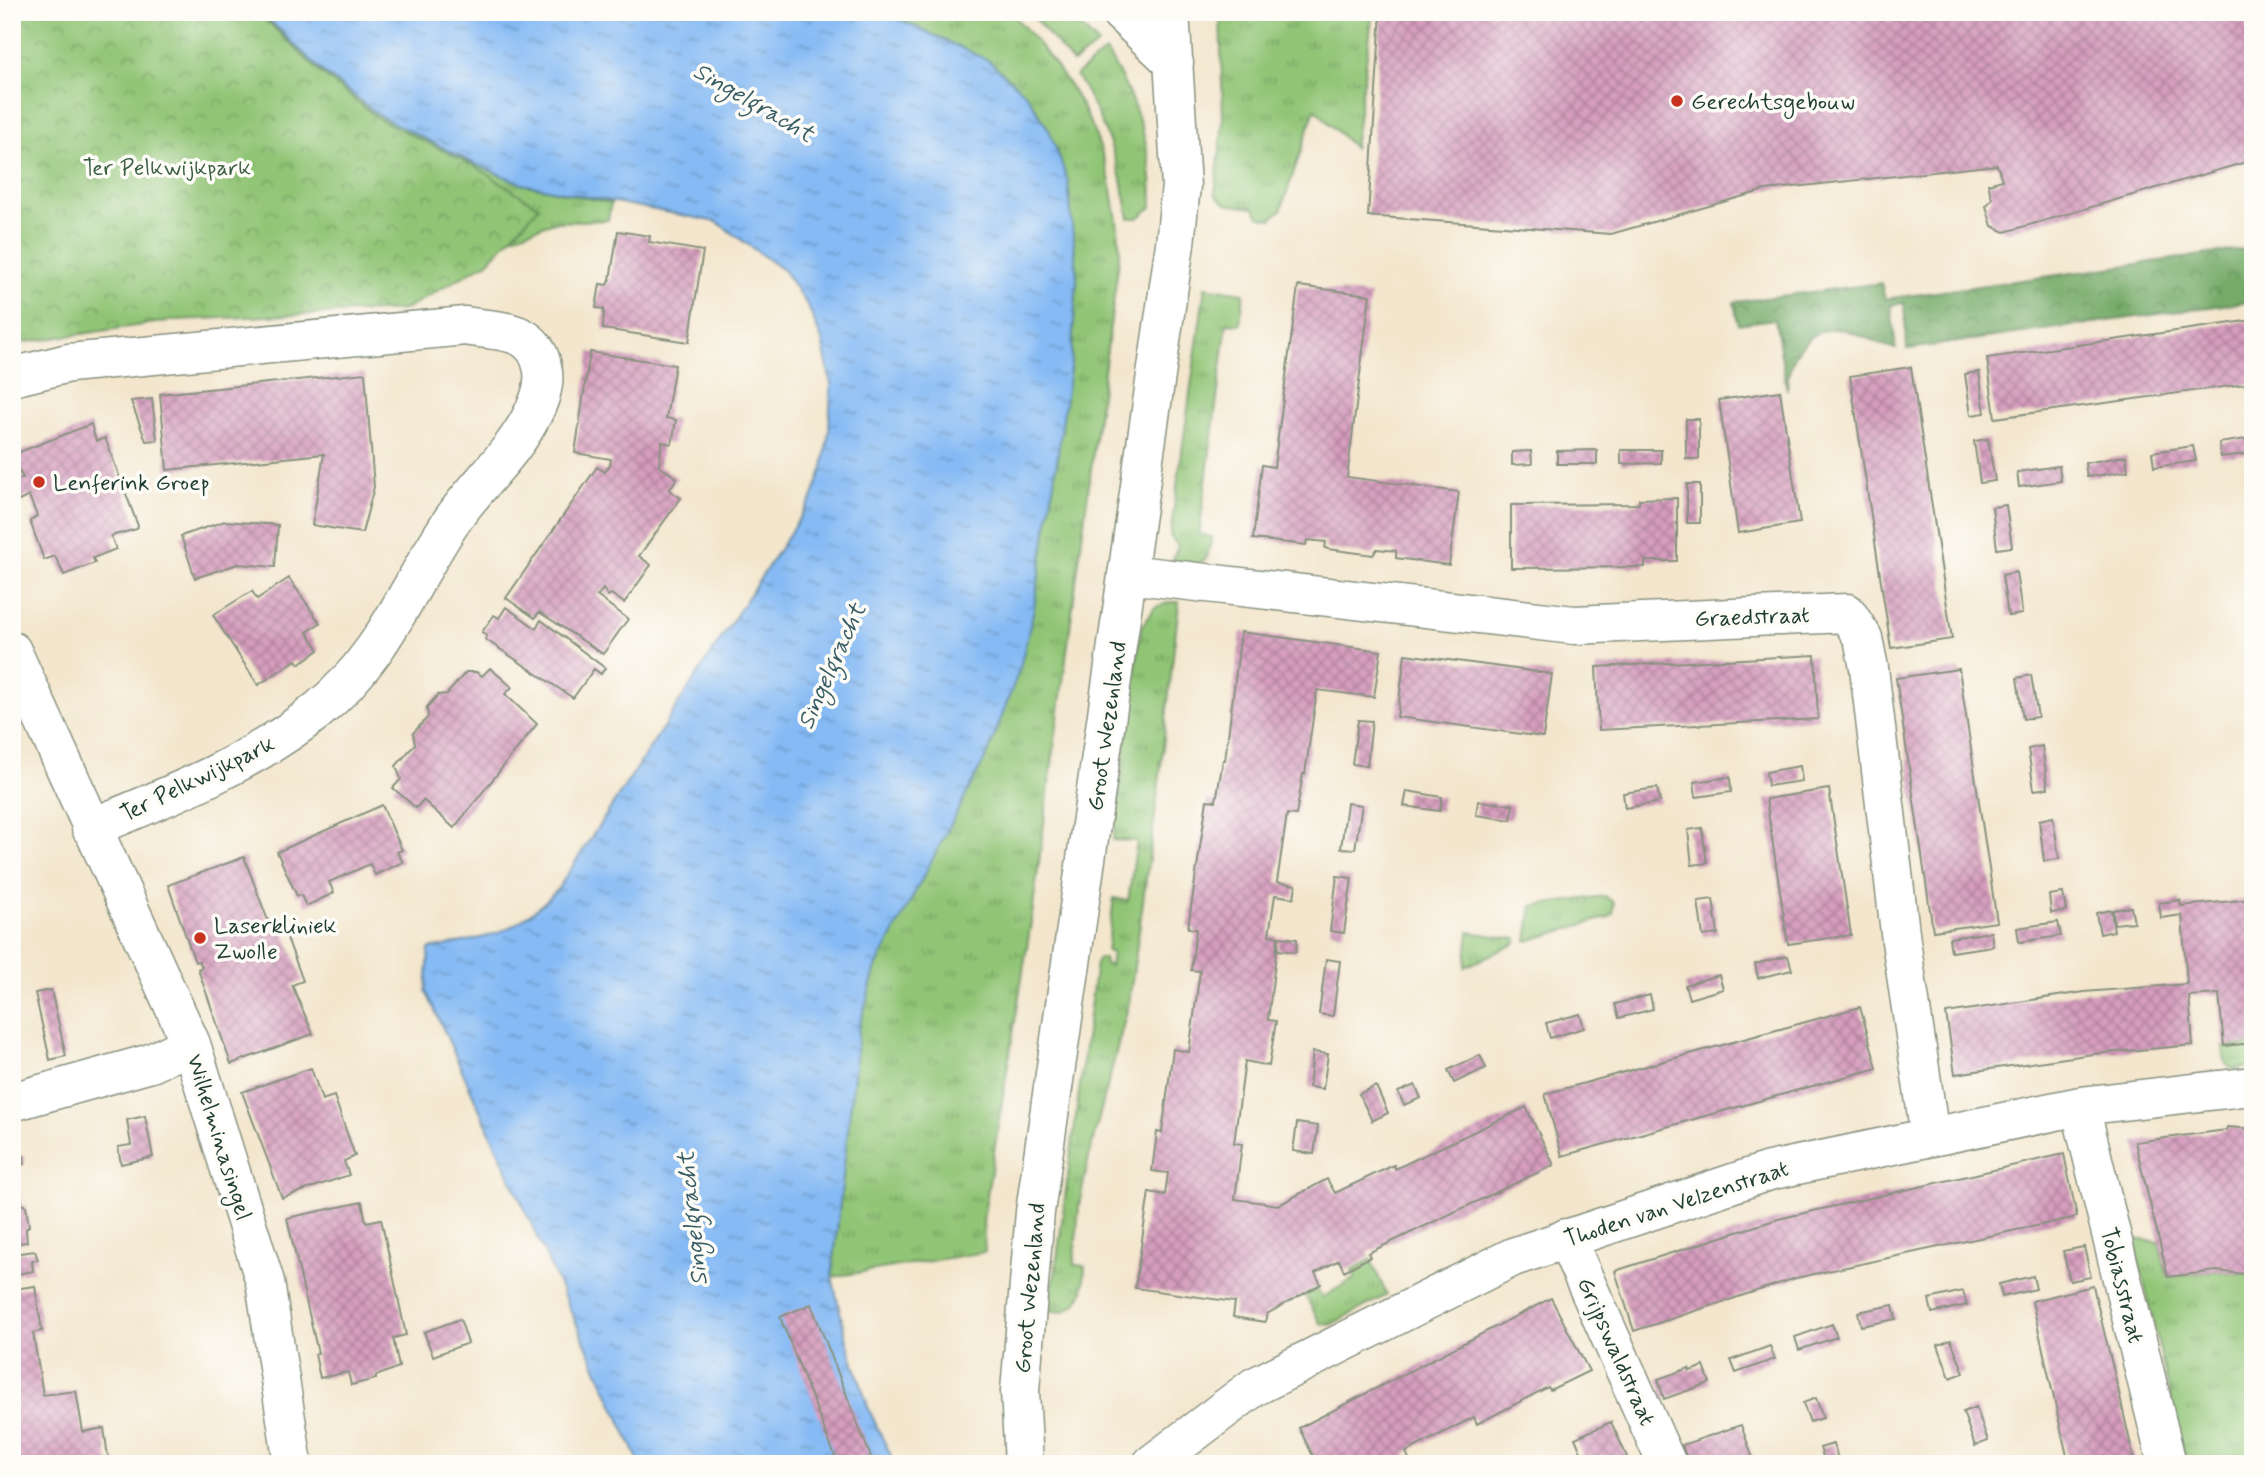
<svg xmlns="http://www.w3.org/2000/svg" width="2265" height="1476" viewBox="0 0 2265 1476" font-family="Mynerve,sans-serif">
<defs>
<pattern id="grass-tufts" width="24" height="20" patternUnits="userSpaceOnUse" patternTransform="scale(1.75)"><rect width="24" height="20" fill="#91c576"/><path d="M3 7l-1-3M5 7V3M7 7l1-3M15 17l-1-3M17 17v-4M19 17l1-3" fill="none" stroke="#76a162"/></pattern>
<pattern id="forest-crowns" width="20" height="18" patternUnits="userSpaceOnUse" patternTransform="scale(1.75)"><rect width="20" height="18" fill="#74aa67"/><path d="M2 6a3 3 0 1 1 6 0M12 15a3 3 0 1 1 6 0" fill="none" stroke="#5f8c56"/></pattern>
<pattern id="park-crowns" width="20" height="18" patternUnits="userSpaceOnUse" patternTransform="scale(1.75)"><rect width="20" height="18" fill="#91c576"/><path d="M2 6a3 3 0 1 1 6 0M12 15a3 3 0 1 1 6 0" fill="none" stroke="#76a162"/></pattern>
<pattern id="water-ripples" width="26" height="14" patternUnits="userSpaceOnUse" patternTransform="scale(1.75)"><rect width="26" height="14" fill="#85baf4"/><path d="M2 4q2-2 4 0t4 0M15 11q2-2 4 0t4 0" fill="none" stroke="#6c98c6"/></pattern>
<pattern id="building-cross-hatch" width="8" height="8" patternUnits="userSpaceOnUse" patternTransform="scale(1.75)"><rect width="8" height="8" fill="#d69dbe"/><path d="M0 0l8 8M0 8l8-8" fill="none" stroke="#ad819b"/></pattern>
</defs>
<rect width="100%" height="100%" fill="#fdfcf7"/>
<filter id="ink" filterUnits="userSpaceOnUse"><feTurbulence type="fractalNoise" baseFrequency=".0143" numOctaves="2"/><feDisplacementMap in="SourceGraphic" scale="14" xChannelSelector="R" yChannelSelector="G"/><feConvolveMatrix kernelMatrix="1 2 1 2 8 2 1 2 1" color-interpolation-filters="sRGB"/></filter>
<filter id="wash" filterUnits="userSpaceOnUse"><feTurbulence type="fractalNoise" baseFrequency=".00686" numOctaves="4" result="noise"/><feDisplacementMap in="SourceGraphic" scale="28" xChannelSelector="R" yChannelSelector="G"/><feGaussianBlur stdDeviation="1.57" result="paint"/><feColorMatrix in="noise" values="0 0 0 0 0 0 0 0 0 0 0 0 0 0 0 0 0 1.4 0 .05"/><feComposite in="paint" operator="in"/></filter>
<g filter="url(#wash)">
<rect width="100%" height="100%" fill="#f3e6cd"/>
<path fill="url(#grass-tufts)" stroke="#588155" stroke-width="2" d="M 205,12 L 260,12 L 322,71 L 380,116 L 522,184 L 611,203 L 608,220 L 554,222 L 508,238 Z
M 883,12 L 1010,12 C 1081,86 1113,148 1120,251 L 1031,922 L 983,1220 L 985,1252 L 832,1277 L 859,1028 L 876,967 L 1033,613 L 1071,362 L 1077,279 L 1067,181 L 1049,130 L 1026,94 L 988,60 Z
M 1029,12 L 1067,12 L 1098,44 L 1073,63 Z
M 1220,12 L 1373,12 L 1354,148 L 1315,109 L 1281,210 L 1271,219 L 1260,217 L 1254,208 L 1226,204 L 1215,194 L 1223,120 Z
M 1106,51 C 1137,102 1153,147 1152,207 L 1138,218 L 1129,218 C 1121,165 1104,121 1076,75 Z
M 1205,287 L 1244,293 L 1240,324 L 1227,323 L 1199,534 L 1212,537 L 1207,558 L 1198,564 L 1172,561 L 1178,546 L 1170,536 Z
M 1171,602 L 1179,602 L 1158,792 L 1129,1003 L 1090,1152 L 1079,1206 L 1074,1265 L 1085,1266 L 1083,1292 L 1075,1305 L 1062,1312 L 1047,1310 L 1055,1274 L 1096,963 L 1099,958 L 1104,958 L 1105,964 L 1110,966 L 1112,953 L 1107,951 L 1114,898 L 1128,901 L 1137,841 L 1113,840 L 1141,627 L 1155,607 Z
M 1605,896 L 1614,903 L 1613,913 L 1609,917 L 1527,941 L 1532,906 Z
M 1469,932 L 1517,939 L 1516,943 L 1465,967 Z
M 2253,1045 L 2253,1067 L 2232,1069 L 2225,1062 L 2223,1047 Z
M 2134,1239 L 2159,1242 L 2168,1277 L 2216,1271 L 2253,1275 L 2253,1464 L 2186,1464 Z
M 1371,1260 L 1387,1295 L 1330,1325 L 1320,1323 L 1305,1295 L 1317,1289 L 1323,1297 L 1355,1278 L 1352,1270 Z"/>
<path fill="url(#forest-crowns)" stroke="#4a744e" stroke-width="2" d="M 2253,248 L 2253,301 L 1907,349 L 1904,303 L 1891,305 L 1896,349 C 1877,345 1855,330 1838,329 C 1805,327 1787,362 1787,390 L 1775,319 L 1738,324 L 1734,302 L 1881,283 L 1885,299 Z"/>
<path fill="url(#park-crowns)" stroke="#588155" stroke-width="2" d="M 12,12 L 258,12 L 321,73 L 379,119 L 473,165 L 539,207 L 488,262 L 404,310 L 176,320 L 12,344 Z"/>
<path fill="url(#water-ripples)" stroke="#527c94" stroke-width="2" d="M 261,12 L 883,12 L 988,60 L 1026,94 L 1049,130 L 1068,181 L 1077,279 L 1071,362 L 1053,489 L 1033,613 L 1020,668 L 988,753 L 876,967 L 859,1028 L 832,1277 L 847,1341 L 869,1410 L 895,1464 L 640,1464 L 426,991 L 429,949 C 491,936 510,937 557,890 L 812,499 L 823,467 L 829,431 L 831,384 L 822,340 L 808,306 L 784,271 L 717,222 L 522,184 L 475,164 L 380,116 L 322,71 Z"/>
<g id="blocks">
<path fill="url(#building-cross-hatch)" d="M 1381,12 L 2253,12 L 2253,160 L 2005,232 L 1992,226 L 1986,206 L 1992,199 L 1988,184 L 2002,180 L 1997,165 L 1765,190 L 1611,234 L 1368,216 Z
M 618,231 L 650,236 L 649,242 L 703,251 L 689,342 L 603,329 L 604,309 L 596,308 L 600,284 L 607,285 L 610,280 Z
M 1298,286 L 1370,295 L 1347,477 L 1459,492 L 1449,565 L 1396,558 L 1396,551 L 1377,549 L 1373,555 L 1328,549 L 1325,548 L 1326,542 L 1307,540 L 1306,545 L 1253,539 L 1262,465 L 1274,467 Z
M 2253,320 L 2253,383 L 1995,418 L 1987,358 Z
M 590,352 L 675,365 L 666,418 L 676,420 L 672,444 L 662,442 L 659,466 L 677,478 L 669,490 L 681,498 L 639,556 L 651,565 L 624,603 L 611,594 L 608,596 L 603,589 L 597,596 L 628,619 L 603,654 L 539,612 L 535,618 L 506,598 L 597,467 L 605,472 L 610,465 L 611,459 L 575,453 Z
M 1911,367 L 1952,639 L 1891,648 L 1850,376 Z
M 1979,372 L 1985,413 L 1971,415 L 1965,374 Z
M 365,373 L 374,487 L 362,533 L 312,525 L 324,454 L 167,470 L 160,394 Z
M 1780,391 L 1800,523 L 1738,533 L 1719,400 Z
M 152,399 L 157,440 L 146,441 L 131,401 Z
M 1686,419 L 1699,419 L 1699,459 L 1686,459 Z
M 91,424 L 96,441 L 105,438 L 138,526 L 137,529 L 111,536 L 116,549 L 93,558 L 95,563 L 64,575 L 55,556 L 44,560 L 30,521 L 37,516 L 29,496 L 19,501 L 12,497 L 12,482 L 23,478 L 19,471 L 15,472 L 12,455 Z
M 2253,438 L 2253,453 L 2221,457 L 2219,443 Z
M 1988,439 L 1995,481 L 1980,483 L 1974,441 Z
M 2193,446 L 2196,461 L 2154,467 L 2152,452 Z
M 1597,450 L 1597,464 L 1557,464 L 1557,451 Z
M 1621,450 L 1661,450 L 1661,463 L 1621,464 Z
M 1531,451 L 1532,464 L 1512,465 L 1512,452 Z
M 2126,456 L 2128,471 L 2087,477 L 2085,463 Z
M 2059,466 L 2061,481 L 2019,487 L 2017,472 Z
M 1687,484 L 1700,484 L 1700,523 L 1687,523 Z
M 1677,498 L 1677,561 L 1645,561 L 1645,567 L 1511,568 L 1511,505 L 1639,504 L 1639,499 Z
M 2006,505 L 2012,547 L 1997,549 L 1992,507 Z
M 225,521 L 278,525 L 275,567 L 238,564 L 195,578 L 181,536 Z
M 2016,572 L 2022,614 L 2008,616 L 2002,575 Z
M 289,578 L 320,623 L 307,632 L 319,650 L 299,664 L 296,660 L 258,685 L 213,615 L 252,591 L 257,599 Z
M 506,607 L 536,628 L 541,620 L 605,668 L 601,674 L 594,669 L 573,698 L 485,639 L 487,636 L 482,632 L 494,615 L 499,618 Z
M 1241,632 L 1381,651 L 1374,697 L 1317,690 L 1305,774 L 1303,774 L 1296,815 L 1287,814 L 1277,882 L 1296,885 L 1294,898 L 1275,895 L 1269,935 L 1278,937 L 1268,1020 L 1276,1021 L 1269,1066 L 1245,1061 L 1234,1143 L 1242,1144 L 1235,1199 L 1279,1205 L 1327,1179 L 1335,1193 L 1394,1165 L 1395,1169 L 1526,1107 L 1554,1165 L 1368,1253 L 1370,1257 L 1344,1271 L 1339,1260 L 1315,1273 L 1321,1284 L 1267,1314 L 1265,1322 L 1233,1317 L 1235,1302 L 1135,1288 L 1149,1192 L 1165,1195 L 1168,1173 L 1152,1171 L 1157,1132 L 1162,1133 L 1173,1049 L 1189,1052 L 1200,971 L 1191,970 L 1196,929 L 1188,928 L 1207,800 L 1216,801 L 1223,760 L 1225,760 Z
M 1405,654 L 1552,674 L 1543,737 L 1397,717 Z
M 1815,655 L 1818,719 L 1599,730 L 1596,667 Z
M 490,668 L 512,687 L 505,694 L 537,724 L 454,828 L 423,800 L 416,808 L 393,788 L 401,779 L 396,766 L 415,744 L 413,733 L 428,717 L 427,707 L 438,695 L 447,694 L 466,672 L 476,672 L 482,676 Z
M 1959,669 L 1997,922 L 1933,931 L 1896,678 Z
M 2031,675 L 2038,717 L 2023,719 L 2017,678 Z
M 1358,720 L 1372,721 L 1367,766 L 1352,764 Z
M 2042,746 L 2048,788 L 2034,790 L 2028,749 Z
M 1800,766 L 1802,781 L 1768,786 L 1766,772 Z
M 1730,777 L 1731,792 L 1696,797 L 1694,782 Z
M 1657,788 L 1660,802 L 1625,808 L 1623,793 Z
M 1829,789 L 1851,935 L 1788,944 L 1766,799 Z
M 1407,791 L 1442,797 L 1440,811 L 1404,806 Z
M 1478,801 L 1513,805 L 1511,820 L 1476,815 Z
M 1347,803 L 1362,805 L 1355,849 L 1341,848 Z
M 382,805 L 402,850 L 397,852 L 403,862 L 375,875 L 370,864 L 329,882 L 334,893 L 306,906 L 301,895 L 297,896 L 277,852 Z
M 2053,817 L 2059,859 L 2044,861 L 2039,820 Z
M 1702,828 L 1707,863 L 1692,865 L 1688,830 Z
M 244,857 L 272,931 L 283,927 L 303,981 L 292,985 L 313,1034 L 231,1064 L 198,969 L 202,967 L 199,961 L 195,962 L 168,885 Z
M 1337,876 L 1352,878 L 1344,933 L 1330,931 Z
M 2063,893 L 2066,911 L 2051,913 L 2049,895 Z
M 1713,899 L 1718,934 L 1703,936 L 1698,901 Z
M 2253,899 L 2253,1043 L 2224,1046 L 2219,994 L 2189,996 L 2193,1045 L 2093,1054 L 1955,1074 L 1946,1013 L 2084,992 L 2187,984 L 2182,915 L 2161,918 L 2159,903 L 2180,900 L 2181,906 Z
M 2131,907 L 2134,922 L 2114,924 L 2113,910 Z
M 2111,910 L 2114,931 L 2100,934 L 2096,913 Z
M 2058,922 L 2061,936 L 2019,942 L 2017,928 Z
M 1991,932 L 1993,946 L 1951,952 L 1949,938 Z
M 1279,937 L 1297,939 L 1296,952 L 1278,950 Z
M 1788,956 L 1792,970 L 1758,978 L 1755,964 Z
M 1326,959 L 1340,961 L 1333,1016 L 1319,1014 Z
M 1719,975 L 1723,989 L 1689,999 L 1685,985 Z
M 51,990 L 66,1056 L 50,1060 L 35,993 Z
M 1650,995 L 1653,1009 L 1619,1018 L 1615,1004 Z
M 1860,1007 L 1877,1068 L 1562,1156 L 1545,1094 Z
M 1580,1014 L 1584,1028 L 1550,1038 L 1546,1023 Z
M 1313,1052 L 1328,1054 L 1323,1089 L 1309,1087 Z
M 1480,1055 L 1486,1068 L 1454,1083 L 1448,1070 Z
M 311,1068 L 322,1100 L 334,1096 L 355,1156 L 344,1161 L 349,1175 L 282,1198 L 242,1092 Z
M 1415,1085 L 1421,1098 L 1404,1105 L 1398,1092 Z
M 1376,1086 L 1388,1113 L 1372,1121 L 1359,1094 Z
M 145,1116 L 153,1157 L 121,1164 L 118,1147 L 131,1145 L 127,1120 Z
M 1297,1123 L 1318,1126 L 1314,1154 L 1293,1151 Z
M 2227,1127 L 2253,1129 L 2253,1275 L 2216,1271 L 2168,1277 L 2135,1142 L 2226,1130 Z
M 2064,1154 L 2077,1217 L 1796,1278 L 1634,1331 L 1615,1271 L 1778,1219 Z
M 24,1156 L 25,1164 L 12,1167 L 12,1158 Z
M 20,1193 L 21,1204 L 26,1206 L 29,1226 L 26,1229 L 27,1242 L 12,1244 L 12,1195 Z
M 362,1202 L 366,1222 L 381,1219 L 406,1335 L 393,1338 L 399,1367 L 376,1376 L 376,1379 L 351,1385 L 348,1372 L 320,1378 L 315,1354 L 318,1353 L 287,1218 Z
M 2084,1247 L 2091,1277 L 2070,1281 L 2063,1251 Z
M 35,1251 L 38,1260 L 32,1261 L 33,1271 L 12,1275 L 12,1254 Z
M 2033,1276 L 2036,1289 L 2002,1297 L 1999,1284 Z
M 12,1284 L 15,1289 L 35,1286 L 42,1331 L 33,1333 L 43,1395 L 76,1391 L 83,1432 L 104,1428 L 109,1464 L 12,1464 Z
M 2093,1286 L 2119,1393 L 2135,1464 L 2069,1464 L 2064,1443 L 2032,1301 Z
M 1963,1291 L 1967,1305 L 1932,1313 L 1929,1299 Z
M 1551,1298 L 1589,1371 L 1550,1390 L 1548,1387 L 1477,1424 L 1474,1417 L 1406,1452 L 1409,1459 L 1400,1464 L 1317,1464 L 1299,1428 Z
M 811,1304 L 872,1460 L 861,1464 L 838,1464 L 780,1317 Z
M 1893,1305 L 1896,1319 L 1861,1326 L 1858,1312 Z
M 460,1319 L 468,1343 L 433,1356 L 424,1332 Z
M 1832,1324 L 1837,1337 L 1799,1350 L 1795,1337 Z
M 1951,1340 L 1964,1373 L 1950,1378 L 1938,1345 Z
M 1770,1346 L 1775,1359 L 1736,1373 L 1731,1360 Z
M 1704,1366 L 1710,1383 L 1664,1399 L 1658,1379 L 1689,1368 L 1690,1371 Z
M 1816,1398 L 1823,1418 L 1810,1422 L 1803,1403 Z
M 1976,1407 L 1988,1441 L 1975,1446 L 1963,1412 Z
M 1611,1422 L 1628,1459 L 1617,1464 L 1586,1464 L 1575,1438 Z
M 1741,1425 L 1755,1464 L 1689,1464 L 1682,1445 Z
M 1833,1444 L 1840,1464 L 1826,1464 L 1820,1448 Z
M 229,1458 L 229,1464 L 210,1464 L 210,1461 Z"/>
</g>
</g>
<g filter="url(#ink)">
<use href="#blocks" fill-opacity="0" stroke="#899280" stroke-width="2"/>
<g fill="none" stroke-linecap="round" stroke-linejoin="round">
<defs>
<path id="street" d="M 1120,12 L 1174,63
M 12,377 L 69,363 L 465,326 C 498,332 534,327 542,366 C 547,385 538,405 529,421 C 509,458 474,487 451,522 C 405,591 384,657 317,711 C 251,764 169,796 91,828
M 1127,574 L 1574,625 L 1847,613 L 1863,638 L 1869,668 L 1901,941 L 1930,1136
M 12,651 L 191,1044 L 265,1282 L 293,1464
M 12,1102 L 151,1063 L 191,1044
M 2080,1106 L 2167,1464
M 1566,1238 L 1667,1464
M 1024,1464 L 1020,1391 L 1035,1212 L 1175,244 L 1181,186 L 1170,12
M 1152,1464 L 1254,1387 L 1513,1257 L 1769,1171 L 2080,1106 L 2253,1086"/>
</defs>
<use href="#street" stroke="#899280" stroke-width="41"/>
<use href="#street" stroke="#fff" stroke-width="38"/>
</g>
</g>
<g fill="#c8321e" stroke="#fdfcf7" stroke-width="2.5">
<circle cx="1677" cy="101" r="7"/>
<circle cx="39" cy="482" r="7"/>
<circle cx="200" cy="938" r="7"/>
</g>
<g text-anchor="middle" stroke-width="7" stroke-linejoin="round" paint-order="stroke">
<g font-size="23" fill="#1f3d34" stroke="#fdfcf7" text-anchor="start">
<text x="1691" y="109">Gerechtsgebouw</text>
<text x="53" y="490">Lenferink Groep</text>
<text x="214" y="933">Laserkliniek<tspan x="214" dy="26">Zwolle</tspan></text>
</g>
<g font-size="23" fill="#3c5f44" stroke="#fdfcf7">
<text x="167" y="175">Ter Pelkwijkpark</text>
</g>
<g font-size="23" fill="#1f3d34" stroke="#fdfcf7">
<text transform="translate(1752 616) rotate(-2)" y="8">Graedstraat</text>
<text transform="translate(1106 726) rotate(-82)" y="8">Groot Wezenland</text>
<text transform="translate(197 778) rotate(-26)" y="8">Ter Pelkwijkpark</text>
<text transform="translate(220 1137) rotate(73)" y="8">Wilhelminasingel</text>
<text transform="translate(1676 1203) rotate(-18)" y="8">Thoden van Velzenstraat</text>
<text transform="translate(2123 1285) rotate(76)" y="8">Tobiasstraat</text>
<text transform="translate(1029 1288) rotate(-85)" y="8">Groot Wezenland</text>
<text transform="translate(1617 1351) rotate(66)" y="8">Grijpswaldstraat</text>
</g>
<g font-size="24" font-style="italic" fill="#385c64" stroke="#fdfcf7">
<text transform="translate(754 102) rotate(30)" y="8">Singelgracht</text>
<text transform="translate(831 666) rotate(-66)" y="8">Singelgracht</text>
<text transform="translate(692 1219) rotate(-96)" y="8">Singelgracht</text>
</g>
</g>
<rect width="2265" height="1476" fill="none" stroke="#fdfcf7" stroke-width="42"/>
</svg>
